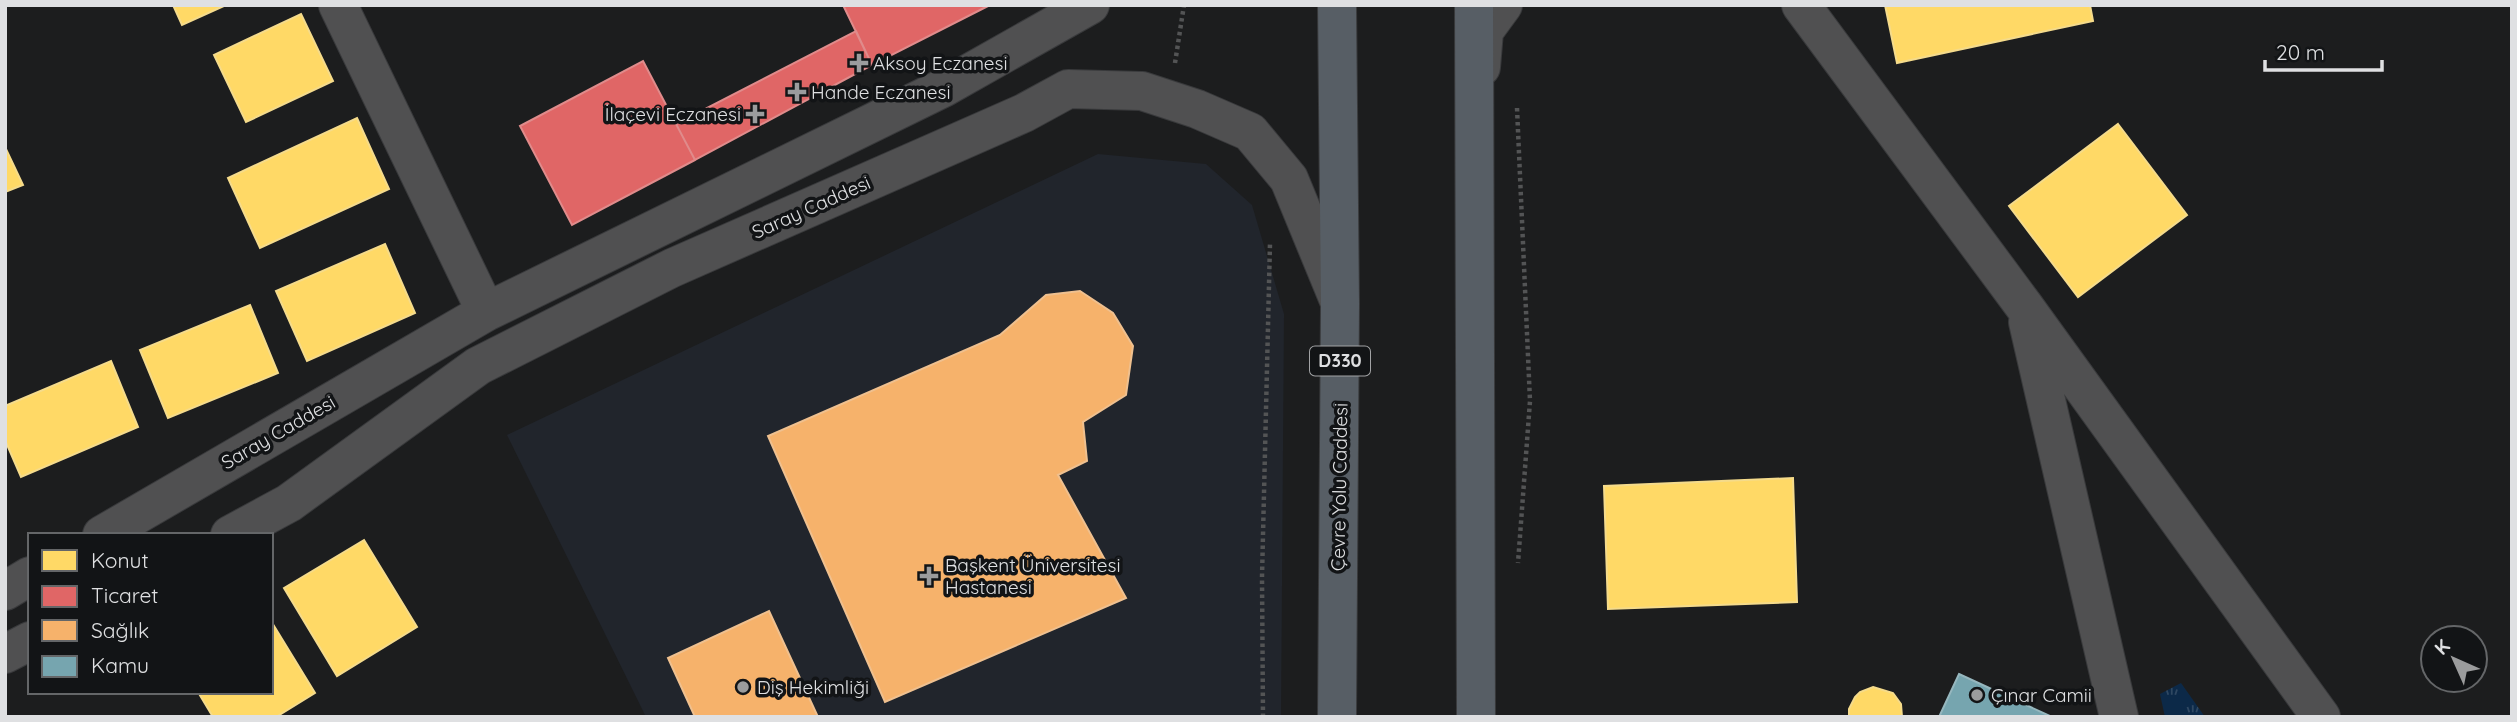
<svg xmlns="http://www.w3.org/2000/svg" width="2517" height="722" viewBox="0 0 2517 722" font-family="Quicksand,sans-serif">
<defs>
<pattern id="grass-tufts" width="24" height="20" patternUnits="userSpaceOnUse" patternTransform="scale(1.75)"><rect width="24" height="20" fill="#0c2948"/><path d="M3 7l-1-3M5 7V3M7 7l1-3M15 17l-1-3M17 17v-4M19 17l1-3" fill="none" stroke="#2f4862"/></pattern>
</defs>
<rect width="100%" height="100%" fill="#1c1d1e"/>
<path fill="#21252c" d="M 1098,154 L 1206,164 L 1252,205 L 1284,314 L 1281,717 L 646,717 L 507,435 Z"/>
<path fill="url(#grass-tufts)" d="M 2181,683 L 2205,717 L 2165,717 L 2160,694 Z"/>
<path fill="#ffd966" stroke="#f5db8b" stroke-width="2" d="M 173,5 L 226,5 L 182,25 Z
M 1885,5 L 2090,5 L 2093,21 L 1897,63 Z
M 301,14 L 333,81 L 246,122 L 214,55 Z
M 357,118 L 389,189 L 260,248 L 228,178 Z
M 2118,124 L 2187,215 L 2078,297 L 2009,206 Z
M 5,147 L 23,185 L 5,192 Z
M 385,244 L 415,313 L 307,361 L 276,291 Z
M 250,305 L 278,373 L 168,418 L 140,350 Z
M 111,361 L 138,427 L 21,477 L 5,440 L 5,406 Z
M 1793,478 L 1797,602 L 1608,609 L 1604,486 Z
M 364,540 L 417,627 L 337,676 L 284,588 Z
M 271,621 L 315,693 L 276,717 L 213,717 L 198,692 L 271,692 Z
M 1873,687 L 1893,693 L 1901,704 L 1902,717 L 1849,717 L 1849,709 L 1855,697 L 1860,692 Z"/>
<path fill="#e06666" stroke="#e08b8b" stroke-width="2" d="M 843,5 L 990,5 L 872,65 Z
M 856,31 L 872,65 L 695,160 L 676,124 Z
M 643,61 L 695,160 L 572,225 L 520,126 Z"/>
<path fill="#f6b26b" stroke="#efc08f" stroke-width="2" d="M 1080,291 L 1113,313 L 1133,346 L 1126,395 L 1083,422 L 1087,461 L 1058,475 L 1126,598 L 885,702 L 768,436 L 1000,335 L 1046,295 Z
M 769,611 L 818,717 L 695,717 L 668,658 Z"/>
<path fill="#76a5af" stroke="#96b7be" stroke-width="2" d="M 1959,674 L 2052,717 L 1939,717 Z"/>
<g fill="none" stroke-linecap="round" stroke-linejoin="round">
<defs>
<path id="minor" d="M 338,5 L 486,312
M 1801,5 L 2024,306 L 2321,717
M 1481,67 L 1484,31 L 1503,5
M 2028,322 L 2119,717
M 102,535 L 486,312 L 943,88 L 1090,5
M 230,535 L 289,503 L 478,366 L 672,268 L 1024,113 L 1068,89 L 1142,91 L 1197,109 L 1250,132 L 1289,179 L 1340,303
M 5,591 L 30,576
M 5,654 L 30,641"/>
<path id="highway" d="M 1474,5 L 1476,717
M 1337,717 L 1340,304 L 1337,5"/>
</defs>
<use href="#minor" stroke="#393a3c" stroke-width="40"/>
<use href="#highway" stroke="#393a3c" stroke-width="40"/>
<path stroke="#535455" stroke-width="4.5" stroke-dasharray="3.5 3.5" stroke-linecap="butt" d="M 1175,63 L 1184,5
M 1517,108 L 1530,401 L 1518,563
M 1263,717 L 1262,577 L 1270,243"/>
<use href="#minor" stroke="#505051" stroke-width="38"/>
<use href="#highway" stroke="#575e65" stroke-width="38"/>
</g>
<g fill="#9b9c9d" stroke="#121416" stroke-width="2.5">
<path d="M855.5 52.5h7v7h7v7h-7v7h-7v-7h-7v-7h7z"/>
<path d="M793.5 81.5h7v7h7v7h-7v7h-7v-7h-7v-7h7z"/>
<path d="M751.5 103.5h7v7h7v7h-7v7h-7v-7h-7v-7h7z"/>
<path d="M925.5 565.5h7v7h7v7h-7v7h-7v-7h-7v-7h7z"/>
<circle cx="743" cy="687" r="7"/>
<circle cx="1977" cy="695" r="7"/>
</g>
<g text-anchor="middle" stroke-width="7" stroke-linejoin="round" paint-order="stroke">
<rect fill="#121416" stroke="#a2a3a5" stroke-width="2" x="1310" y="346.5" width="60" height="29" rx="5"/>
<g font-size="18" font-weight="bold" fill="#dfe0e2">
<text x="1340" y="367">D330</text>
</g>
<g font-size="19" fill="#dfe0e2" stroke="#121416" text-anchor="start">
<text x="873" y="70">Aksoy Eczanesi</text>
<text x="811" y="99">Hande Eczanesi</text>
<text x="741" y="121" text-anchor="end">İlaçevi Eczanesi</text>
<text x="945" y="572">Başkent Üniversitesi<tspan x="945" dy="22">Hastanesi</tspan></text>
<text x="757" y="694">Diş Hekimliği</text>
<text x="1991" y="702">Çınar Camii</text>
</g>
<g font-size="19" fill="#dfe0e2" stroke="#121416">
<text transform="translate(811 207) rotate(-24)" y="7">Saray Caddesi</text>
<text transform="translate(278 432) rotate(-30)" y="7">Saray Caddesi</text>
<text transform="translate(1339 487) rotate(-89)" y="7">Çevre Yolu Caddesi</text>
</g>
</g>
<rect width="2517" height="722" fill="none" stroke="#dfe0e2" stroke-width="14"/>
<rect x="28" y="533" width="245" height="161" fill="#121416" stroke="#646668" stroke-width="2"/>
<rect x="42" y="550" width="35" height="21" fill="#ffd966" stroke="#646668" stroke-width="2"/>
<text x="91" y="568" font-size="21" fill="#dfe0e2">Konut</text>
<rect x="42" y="586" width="35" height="21" fill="#e06666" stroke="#646668" stroke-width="2"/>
<text x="91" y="603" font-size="21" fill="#dfe0e2">Ticaret</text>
<rect x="42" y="620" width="35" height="21" fill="#f6b26b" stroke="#646668" stroke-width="2"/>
<text x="91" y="638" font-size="21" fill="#dfe0e2">Sağlık</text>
<rect x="42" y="656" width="35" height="21" fill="#76a5af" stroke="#646668" stroke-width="2"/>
<text x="91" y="673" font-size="21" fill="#dfe0e2">Kamu</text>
<g transform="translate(2454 659) rotate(315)"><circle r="33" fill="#121416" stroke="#646668" stroke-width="2"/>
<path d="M0-5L12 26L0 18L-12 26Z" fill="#9b9c9d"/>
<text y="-10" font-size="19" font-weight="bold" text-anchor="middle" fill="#dfe0e2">K</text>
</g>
<path d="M2265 60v10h117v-10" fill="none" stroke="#dfe0e2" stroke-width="3.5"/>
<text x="2276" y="60" font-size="21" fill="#dfe0e2" stroke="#121416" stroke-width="5" paint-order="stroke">20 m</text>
</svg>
